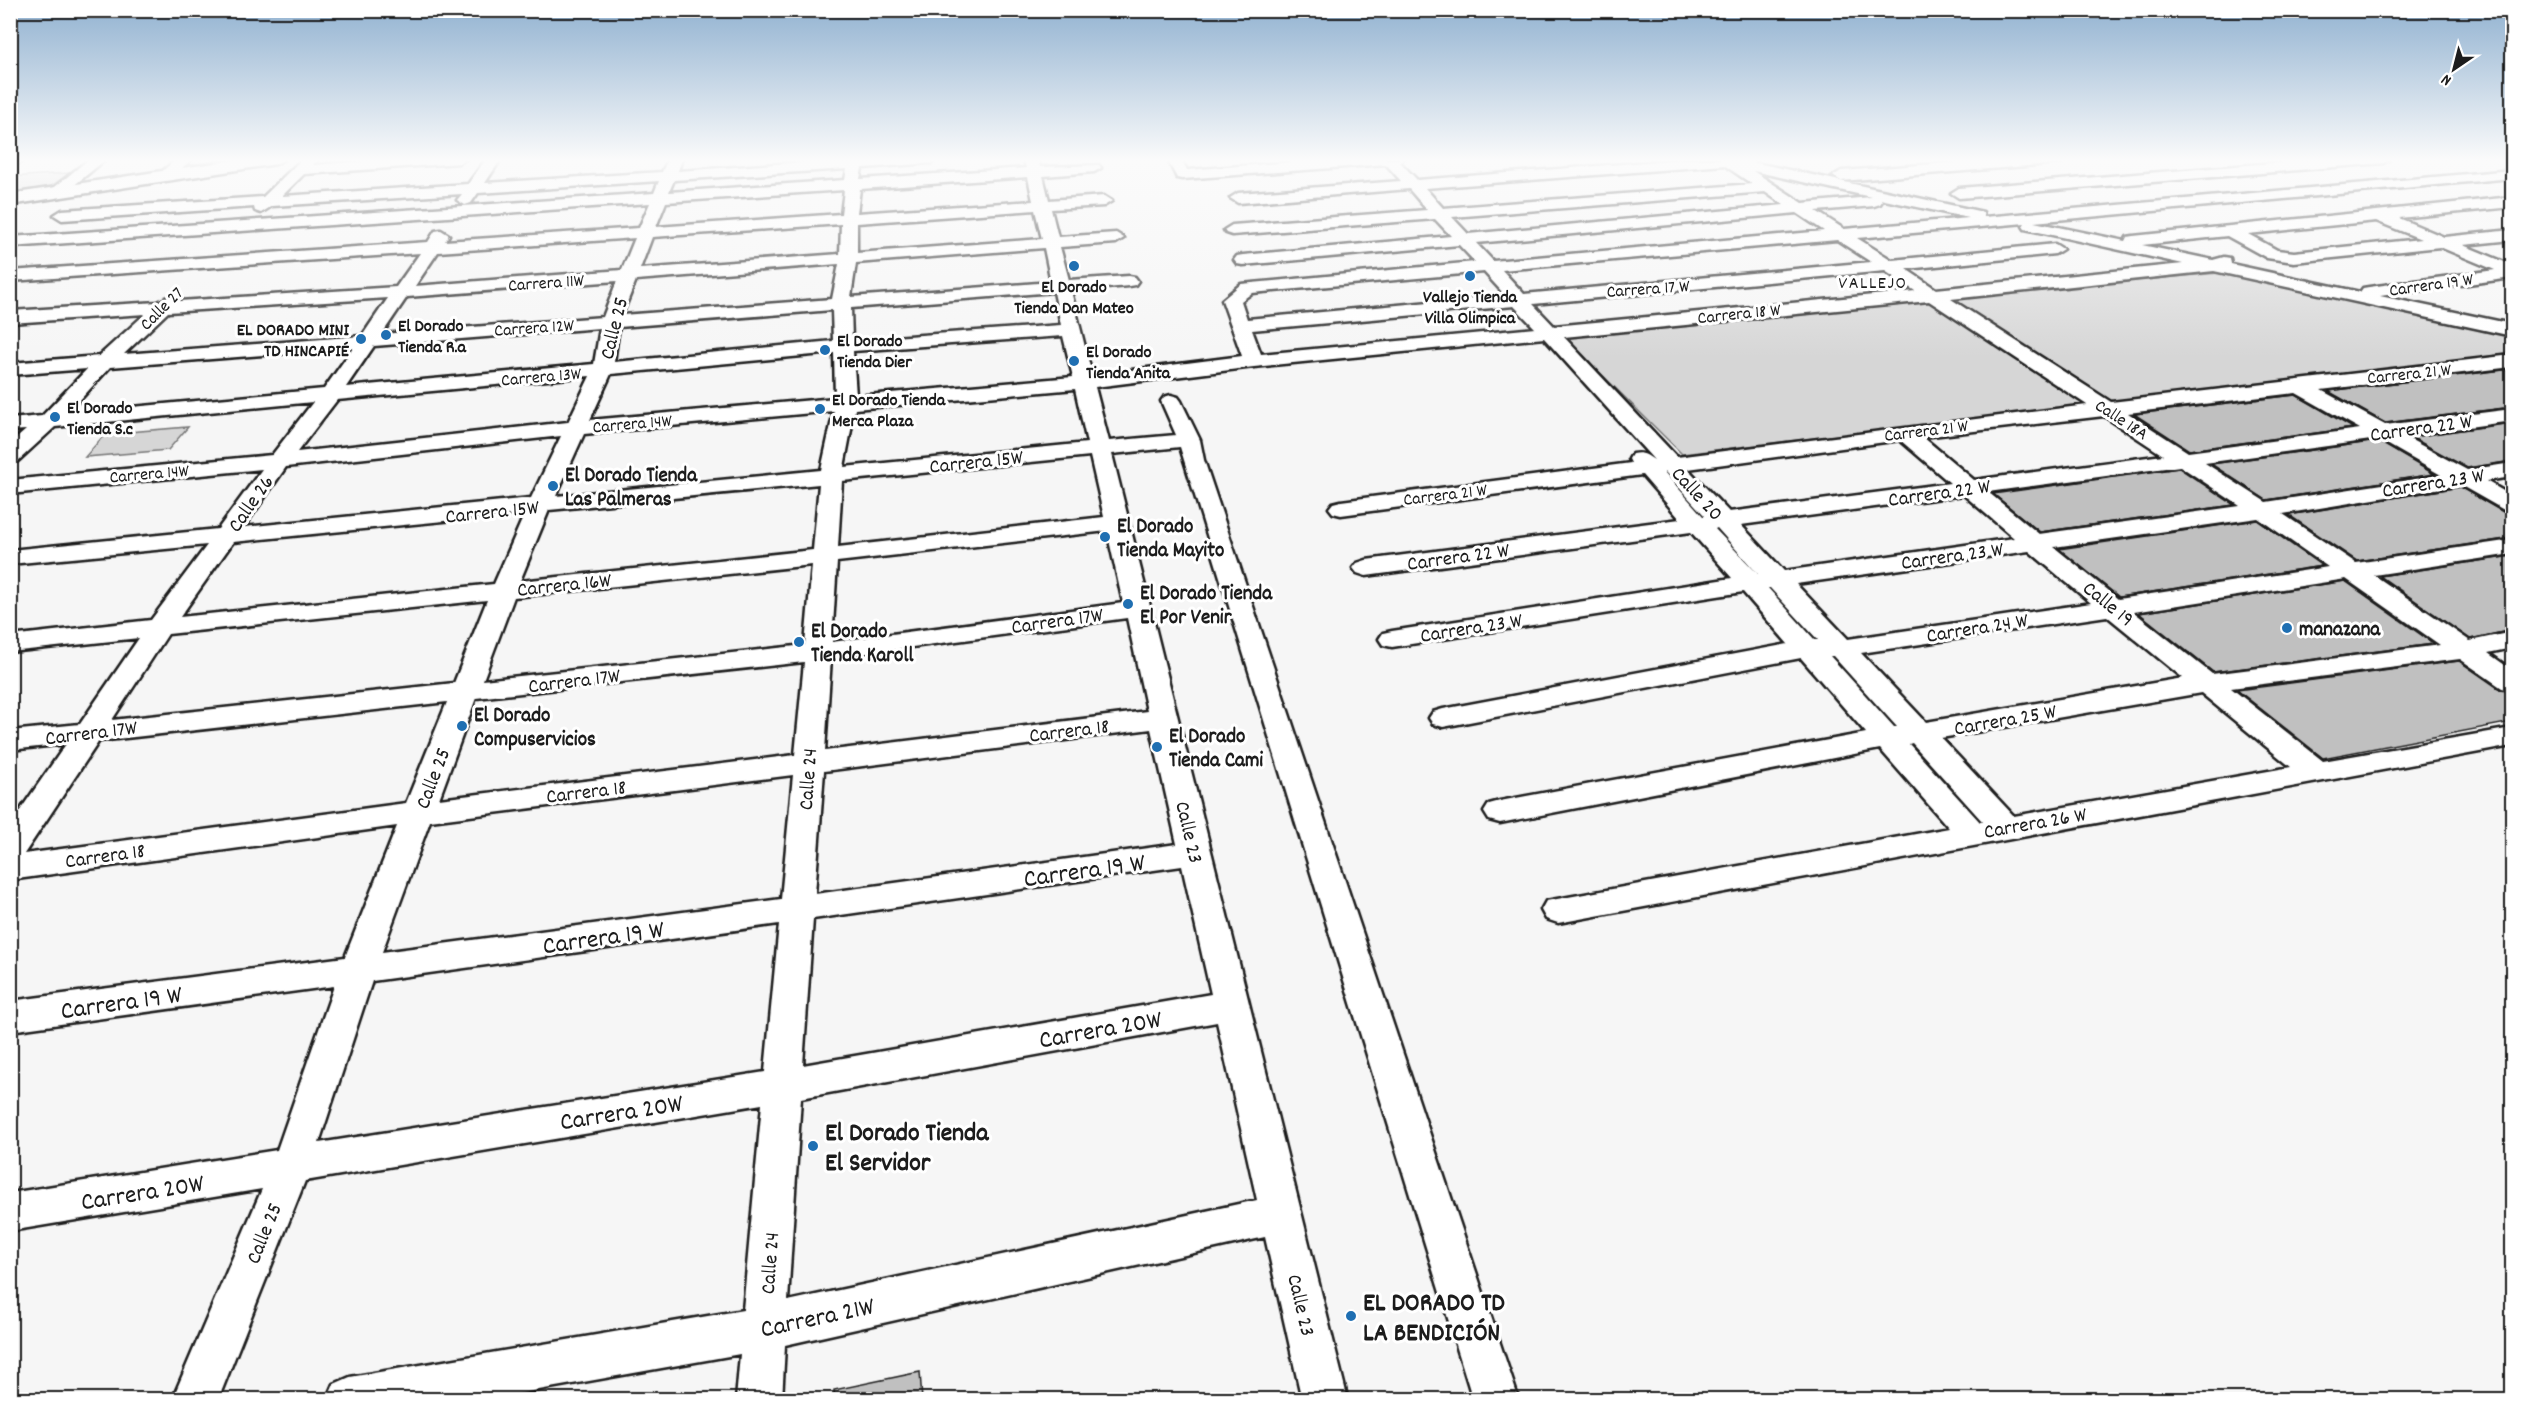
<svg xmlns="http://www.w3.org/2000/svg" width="2523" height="1410" viewBox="0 0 2523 1410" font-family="Dekko,sans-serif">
<rect width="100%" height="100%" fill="#f6f6f6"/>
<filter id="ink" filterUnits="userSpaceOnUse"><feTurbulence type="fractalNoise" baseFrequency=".0167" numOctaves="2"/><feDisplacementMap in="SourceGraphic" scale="12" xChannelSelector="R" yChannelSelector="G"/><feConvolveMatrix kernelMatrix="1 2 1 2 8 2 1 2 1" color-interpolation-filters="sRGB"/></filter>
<g filter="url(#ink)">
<path fill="#d6d6d6" stroke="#797979" stroke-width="1.5" d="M 69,173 L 43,192 L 11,196 L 11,177 Z
M 2219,273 L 2512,334 L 2512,357 L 2111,404 L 1946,298 Z
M 1928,298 L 2089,405 L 1682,454 L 1561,334 Z
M 188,427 L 168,450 L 85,457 L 105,434 Z"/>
<path fill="#c0c0c0" stroke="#1c1c1c" stroke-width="1.5" d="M 2512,369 L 2512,407 L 2385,423 L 2328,391 Z
M 2296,395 L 2353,428 L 2189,450 L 2134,414 Z
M 2512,423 L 2512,461 L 2467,468 L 2411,437 Z
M 2378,441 L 2434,474 L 2266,500 L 2211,464 Z
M 2179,468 L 2234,505 L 2040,532 L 1993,494 Z
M 2460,487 L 2503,512 L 2512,514 L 2512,538 L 2357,561 L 2289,515 Z
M 2257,520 L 2322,566 L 2119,597 L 2059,549 Z
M 2512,556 L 2512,630 L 2470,639 L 2380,576 Z
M 2345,581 L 2434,644 L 2213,672 L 2139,613 Z
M 2459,661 L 2501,690 L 2512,692 L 2512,722 L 2323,758 L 2237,690 Z
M 920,1372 L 922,1400 L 835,1400 L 834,1390 Z"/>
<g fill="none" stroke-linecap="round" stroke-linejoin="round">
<defs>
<path id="street" d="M 10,159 L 26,159 L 10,169 Z
M 89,159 L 106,159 L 60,197 L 50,197 L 47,194 L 50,191 Z
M 176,159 L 192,159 L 169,180 L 159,180 L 156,177 Z
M 302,159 L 318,159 L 313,165 L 391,159 L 466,159 L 459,163 L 304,174 L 282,196 L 468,184 L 486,159 L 501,159 L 485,183 L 662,172 L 668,159 L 682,159 L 678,171 L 848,159 L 938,159 L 931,163 L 862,168 L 860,179 L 1026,168 L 1024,159 L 1038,159 L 1040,167 L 1099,165 L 1101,168 L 1094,172 L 1043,176 L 1049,200 L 1104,196 L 1112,201 L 1104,206 L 1051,209 L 1058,237 L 1116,233 L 1124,238 L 1116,243 L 1060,247 L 1069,280 L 1129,276 L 1135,277 L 1138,281 L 1135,285 L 1129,286 L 1071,291 L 1092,375 L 1242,356 L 1222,300 L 1241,284 L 1475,262 L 1459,245 L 1243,265 L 1237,264 L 1234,260 L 1237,256 L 1243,255 L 1451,236 L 1435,219 L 1232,235 L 1226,233 L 1224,230 L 1232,225 L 1427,210 L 1409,189 L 1238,203 L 1230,198 L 1238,193 L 1401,181 L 1386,164 L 1182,179 L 1177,178 L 1167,159 L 1181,159 L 1187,170 L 1333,159 L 1403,159 L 1400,162 L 1417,180 L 1685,159 L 1754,159 L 1752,162 L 1983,212 L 1984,217 L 2512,170 L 2512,178 L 2034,222 L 2125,241 L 2127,237 L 2133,236 L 2512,197 L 2512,207 L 2399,218 L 2444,237 L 2512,230 L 2512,240 L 2463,245 L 2512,265 L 2512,278 L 2380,296 L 2512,324 L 2512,336 L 2214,271 L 1951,299 L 2111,402 L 2512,355 L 2512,367 L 2321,390 L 2385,425 L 2512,409 L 2512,421 L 2404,436 L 2467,470 L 2512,463 L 2512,477 L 2486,481 L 2512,496 L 2512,512 L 2504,510 L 2460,485 L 2283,514 L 2356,563 L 2512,540 L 2512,554 L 2374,575 L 2470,641 L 2512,632 L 2512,648 L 2488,653 L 2512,670 L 2512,690 L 2502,688 L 2460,659 L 2231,688 L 2323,761 L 2512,728 L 2512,746 L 1558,923 L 1546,919 L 1541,910 L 1546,901 L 1949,828 L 1880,749 L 1500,823 L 1489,820 L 1484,812 L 1489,804 L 1500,801 L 1866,733 L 1801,658 L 1443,727 L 1433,724 L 1429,718 L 1433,712 L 1443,709 L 1788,644 L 1743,592 L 1392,647 L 1383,645 L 1379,639 L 1383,633 L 1392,631 L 1732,578 L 1691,532 L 1366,576 L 1357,573 L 1353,568 L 1357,563 L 1366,560 L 1680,519 L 1642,475 L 1341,515 L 1333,513 L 1329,508 L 1333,503 L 1341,501 L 1631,463 L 1629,459 L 1632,454 C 1643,452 1646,455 1654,460 L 1544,338 L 1254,367 L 1095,387 L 1109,441 L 1176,435 L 1161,401 L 1164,397 L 1171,395 L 1178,397 L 1181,401 L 1200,440 L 1204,460 L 1519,1400 L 1473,1400 L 1180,447 L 1112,454 L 1348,1400 L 1302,1400 L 1265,1237 L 785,1345 L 782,1400 L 736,1400 L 740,1354 L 483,1400 L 327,1400 L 334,1384 L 350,1377 L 743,1310 L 762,1104 L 305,1181 L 218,1400 L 172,1400 L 262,1189 L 10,1231 L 10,1193 L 277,1150 L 334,986 L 10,1031 L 10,1001 L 345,957 L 397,826 L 10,880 L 10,825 L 66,744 L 10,750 L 10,731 L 80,724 L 139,638 L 10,652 L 10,636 L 151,620 L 207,545 L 10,564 L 10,550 L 218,529 L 262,469 L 10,494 L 10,480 L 272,455 L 313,402 L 55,427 L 18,461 L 10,463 L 10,444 L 26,430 L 10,431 L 10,419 L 42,416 L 87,369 L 10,375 L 10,363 L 99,356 L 145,314 L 10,323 L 10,311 L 158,302 L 170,296 L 176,297 L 179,301 L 396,287 L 420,253 L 10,281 L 10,271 L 428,242 L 435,231 L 441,230 L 449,235 L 445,241 L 639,228 L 650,203 L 10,247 L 10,237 L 654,193 L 659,181 L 478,193 L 471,203 L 465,205 L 457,200 L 462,194 L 272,206 L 261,213 L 255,211 L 254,207 L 62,220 L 54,215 L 62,210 L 263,197 ZM 1724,165 L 1752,184 L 1443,208 L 1425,188 ZM 847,169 L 845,180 L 669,192 L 674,180 ZM 1753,171 L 1871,197 L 1803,203 ZM 1028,177 L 1033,201 L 857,213 L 860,189 ZM 844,190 L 841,214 L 656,227 L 666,202 ZM 1765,192 L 1784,205 L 1468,234 L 1452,217 ZM 1880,199 L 1969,218 L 1844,229 L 1816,211 L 1874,206 L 1880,204 L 1882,201 ZM 1035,210 L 1042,239 L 857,253 L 857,223 ZM 1797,213 L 1824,231 L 1493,261 L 1476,243 ZM 2376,221 L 2421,239 L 2294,252 L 2277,250 L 2248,234 ZM 2025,223 L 2023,226 L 2025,229 L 2183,264 L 1936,289 L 1906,269 L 2055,254 L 2063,249 L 2055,244 L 1892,260 L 1857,238 ZM 841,224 L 840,254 L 640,269 L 652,237 ZM 2227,236 L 2267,258 L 2294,262 L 2440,247 L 2495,270 L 2369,287 L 2363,288 L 2360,292 L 2231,264 L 2230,258 L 2224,257 L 2213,260 L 2142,245 ZM 635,238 L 622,270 L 415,286 L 438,252 ZM 1837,240 L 1871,262 L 1524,294 L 1502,270 ZM 1044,248 L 1051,282 L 851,297 L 856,263 ZM 839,264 L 832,299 L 622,315 L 636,280 ZM 1885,271 L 1915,291 L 1554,326 L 1533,304 ZM 1484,272 L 1505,295 L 1247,319 L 1241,301 L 1252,293 ZM 617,281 L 603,317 L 382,334 L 407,297 ZM 1054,292 L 1061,325 L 852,340 L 851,308 ZM 388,298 L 362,336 L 124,354 L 168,312 ZM 1929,301 L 2087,405 L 1677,457 L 1564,337 ZM 1514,306 L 1535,328 L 1261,354 L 1252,330 ZM 832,310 L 833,341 L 614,362 L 619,327 ZM 600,328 L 594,364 L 346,387 L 374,346 ZM 1063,336 L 1073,377 L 856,396 L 853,351 ZM 353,348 L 324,389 L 68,413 L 110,367 ZM 834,353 L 835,398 L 590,420 L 611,374 ZM 590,376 L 568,422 L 297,452 L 337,400 ZM 1075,389 L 1087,443 L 844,467 L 855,409 ZM 2296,393 L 2360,429 L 2188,452 L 2128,413 ZM 834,411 L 821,470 L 556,496 L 584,434 ZM 2104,416 L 2163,455 L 1974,480 L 1923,437 ZM 561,436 L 531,498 L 244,527 L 286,467 ZM 2378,439 L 2441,475 L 2266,502 L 2205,463 ZM 1900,440 L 1950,483 L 1729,512 L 1688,469 ZM 1090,456 L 1104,517 L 838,547 L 842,481 ZM 2180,466 L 2240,506 L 2039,534 L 1988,492 ZM 1664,472 L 1665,472 L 1705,516 L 1703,516 ZM 819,484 L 813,550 L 520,581 L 549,510 ZM 1964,495 L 2014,538 L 1784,571 L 1741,525 ZM 525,513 L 494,584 L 180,617 L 233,542 ZM 2258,518 L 2328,567 L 2118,599 L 2054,547 ZM 1717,528 L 1758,574 L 1715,529 ZM 1107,531 L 1123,603 L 832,642 L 837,562 ZM 2029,551 L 2091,603 L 1848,639 L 1796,584 ZM 812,565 L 805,645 L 483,680 L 514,597 ZM 2346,579 L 2440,645 L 2212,674 L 2134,612 ZM 1768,588 L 1770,588 L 1818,640 L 1815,640 ZM 487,600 L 454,683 L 112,720 L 168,634 ZM 2107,616 L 2183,678 L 1926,722 L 1861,653 ZM 1127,618 L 1147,711 L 825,751 L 831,658 ZM 1830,656 L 1833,656 L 1897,727 L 1894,727 ZM 804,662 L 795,755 L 439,799 L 476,698 ZM 2201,693 L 2291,767 L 2014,816 L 1941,738 ZM 447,702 L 406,803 L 24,854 L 99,741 ZM 1151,729 L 1177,844 L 815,894 L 824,771 ZM 1912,743 L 1983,822 L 1980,822 L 1909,744 ZM 793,775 L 781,899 L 382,952 L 430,821 ZM 1182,866 L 1211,994 L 803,1065 L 813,919 ZM 779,924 L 765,1072 L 319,1143 L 372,981 ZM 1217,1022 L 1257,1200 L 788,1301 L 801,1098 Z
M 2000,159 L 2068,159 L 2061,163 L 1841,181 L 1833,176 L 1841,171 Z
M 2324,159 L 2390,159 L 2383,163 L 1959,198 L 1951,193 L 1959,188 Z"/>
<path id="secondary" d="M 241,159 L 284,159 L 276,164 L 10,205 L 10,194 Z"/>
</defs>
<use href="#street" stroke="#1c1c1c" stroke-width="5"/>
<use href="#secondary" stroke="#1c1c1c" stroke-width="5"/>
<use href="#street" fill="#fff" fill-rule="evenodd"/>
<use href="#secondary" fill="#fff" fill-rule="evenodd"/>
</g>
</g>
<linearGradient id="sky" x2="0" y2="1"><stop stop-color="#90b1d0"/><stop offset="0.45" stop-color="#fbfbfb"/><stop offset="1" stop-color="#fbfbfb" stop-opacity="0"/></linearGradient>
<rect width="2523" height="357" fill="url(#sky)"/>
<g fill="#1f6fb2" stroke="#fff" stroke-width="2">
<circle cx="1074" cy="266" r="6"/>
<circle cx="1470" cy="276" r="6"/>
<circle cx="386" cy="335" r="6"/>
<circle cx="361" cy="339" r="6"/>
<circle cx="825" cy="350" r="6"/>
<circle cx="1074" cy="361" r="6"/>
<circle cx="820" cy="409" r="6"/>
<circle cx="55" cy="417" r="6"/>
<circle cx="553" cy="486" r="6"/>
<circle cx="1105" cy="537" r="6"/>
<circle cx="1128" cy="604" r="6"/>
<circle cx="2287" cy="628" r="6"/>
<circle cx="799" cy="642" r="6"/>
<circle cx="462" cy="726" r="6"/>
<circle cx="1157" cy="747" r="6"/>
<circle cx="813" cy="1146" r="6"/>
<circle cx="1351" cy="1316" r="6"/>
</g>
<g text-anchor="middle" stroke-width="6" stroke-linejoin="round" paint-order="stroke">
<g font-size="18" fill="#1c1c1c" stroke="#fff">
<text transform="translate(546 282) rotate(-4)" y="6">Carrera 11W</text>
<text transform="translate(2431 284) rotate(-8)" y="6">Carrera 19 W</text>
<text transform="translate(1648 288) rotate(-4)" y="6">Carrera 17 W</text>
<text transform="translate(161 308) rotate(-45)" y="6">Calle 27</text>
<text transform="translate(1739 313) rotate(-6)" y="6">Carrera 18 W</text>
<text transform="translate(534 327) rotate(-4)" y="6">Carrera 12W</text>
<text transform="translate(2409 373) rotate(-6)" y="6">Carrera 21 W</text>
<text transform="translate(541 376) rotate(-5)" y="6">Carrera 13W</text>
<text transform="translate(2122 419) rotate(33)" y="6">Calle 18A</text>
<text transform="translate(632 423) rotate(-5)" y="6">Carrera 14W</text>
<text transform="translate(1926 430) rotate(-7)" y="6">Carrera 21 W</text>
<text transform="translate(149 473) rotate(-5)" y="6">Carrera 14W</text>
<text transform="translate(1445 494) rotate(-7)" y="6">Carrera 21 W</text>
</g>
<g font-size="18" letter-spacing="1.5" fill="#1c1c1c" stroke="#fff">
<text x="1873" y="288">VALLEJO</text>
</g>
<g font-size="18" font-weight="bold" fill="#1c1c1c" stroke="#fff" text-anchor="start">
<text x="1074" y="292" text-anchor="middle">El Dorado<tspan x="1074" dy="21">Tienda Dan Mateo</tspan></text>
<text x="1470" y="302" text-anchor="middle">Vallejo Tienda<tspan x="1470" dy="21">Villa Olimpica</tspan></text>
<text x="398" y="331">El Dorado<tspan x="398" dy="21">Tienda R.a</tspan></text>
<text x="349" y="335" text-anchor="end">EL DORADO MINI<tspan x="349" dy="21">TD HINCAPIÉ</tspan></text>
<text x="837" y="346">El Dorado<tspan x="837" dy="21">Tienda Dier</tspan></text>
<text x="1086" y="357">El Dorado<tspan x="1086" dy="21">Tienda Anita</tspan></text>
<text x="832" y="405">El Dorado Tienda<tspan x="832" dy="21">Merca Plaza</tspan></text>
<text x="67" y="413">El Dorado<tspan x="67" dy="21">Tienda S.c</tspan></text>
</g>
<g font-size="21" fill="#1c1c1c" stroke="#fff">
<text transform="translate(613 328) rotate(-76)" y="7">Calle 25</text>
<text transform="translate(2421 427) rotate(-8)" y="7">Carrera 22 W</text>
<text transform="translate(976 461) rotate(-6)" y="7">Carrera 15W</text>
<text transform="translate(2433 482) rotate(-9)" y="7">Carrera 23 W</text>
<text transform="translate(1939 492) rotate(-8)" y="7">Carrera 22 W</text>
<text transform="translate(1698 493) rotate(47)" y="7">Calle 20</text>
<text transform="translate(250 503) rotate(-55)" y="7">Calle 26</text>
<text transform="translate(492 511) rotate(-6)" y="7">Carrera 15W</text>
<text transform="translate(1952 555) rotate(-8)" y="7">Carrera 23 W</text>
<text transform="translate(1458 556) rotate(-8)" y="7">Carrera 22 W</text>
<text transform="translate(564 584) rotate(-6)" y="7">Carrera 16W</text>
<text transform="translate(2109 603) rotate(39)" y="7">Calle 19</text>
<text transform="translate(1057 620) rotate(-8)" y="7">Carrera 17W</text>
<text transform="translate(1471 627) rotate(-9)" y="7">Carrera 23 W</text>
<text transform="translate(1977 627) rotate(-9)" y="7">Carrera 24 W</text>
<text transform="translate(574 680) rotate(-7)" y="7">Carrera 17W</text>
<text transform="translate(2005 719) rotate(-10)" y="7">Carrera 25 W</text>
<text transform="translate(1069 730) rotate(-7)" y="7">Carrera 18</text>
<text transform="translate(91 732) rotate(-7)" y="7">Carrera 17W</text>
<text transform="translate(432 778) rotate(-69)" y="7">Calle 25</text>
<text transform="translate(807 779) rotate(-86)" y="7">Calle 24</text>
<text transform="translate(586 791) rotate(-7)" y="7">Carrera 18</text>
<text transform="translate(2035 822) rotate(-10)" y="7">Carrera 26 W</text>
<text transform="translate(1190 832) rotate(77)" y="7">Calle 23</text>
<text transform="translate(105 855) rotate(-8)" y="7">Carrera 18</text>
<text transform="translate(263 1233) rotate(-68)" y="7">Calle 25</text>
<text transform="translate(769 1263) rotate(-86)" y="7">Calle 24</text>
<text transform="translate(1302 1305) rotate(77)" y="7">Calle 23</text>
</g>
<g font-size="21" font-weight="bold" fill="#1c1c1c" stroke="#fff" text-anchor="start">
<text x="565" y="481">El Dorado Tienda<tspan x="565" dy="24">Las Palmeras</tspan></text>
<text x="1117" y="532">El Dorado<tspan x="1117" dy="24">Tienda Mayito</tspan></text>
<text x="1140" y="599">El Dorado Tienda<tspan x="1140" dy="24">El Por Venir</tspan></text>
<text x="2299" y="635">manazana</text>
<text x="811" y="637">El Dorado<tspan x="811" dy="24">Tienda Karoll</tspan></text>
<text x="474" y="721">El Dorado<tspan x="474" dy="24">Compuservicios</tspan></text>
<text x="1169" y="742">El Dorado<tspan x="1169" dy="24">Tienda Cami</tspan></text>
</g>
<g font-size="26" fill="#1c1c1c" stroke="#fff">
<text transform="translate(1084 869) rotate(-8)" y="9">Carrera 19 W</text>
<text transform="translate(603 936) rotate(-8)" y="9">Carrera 19 W</text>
<text transform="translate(121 1001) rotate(-8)" y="9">Carrera 19 W</text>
<text transform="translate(1100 1028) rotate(-10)" y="9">Carrera 20W</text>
<text transform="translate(621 1111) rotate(-9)" y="9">Carrera 20W</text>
<text transform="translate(142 1191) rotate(-9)" y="9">Carrera 20W</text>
<text transform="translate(817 1316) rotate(-12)" y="9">Carrera 21W</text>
</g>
<g font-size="26" font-weight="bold" fill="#1c1c1c" stroke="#fff" text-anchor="start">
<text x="825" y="1140">El Dorado Tienda<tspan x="825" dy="30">El Servidor</tspan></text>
<text x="1363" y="1310">EL DORADO TD<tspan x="1363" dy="30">LA BENDICIÓN</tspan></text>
</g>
</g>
<rect width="2523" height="1410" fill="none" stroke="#fff" stroke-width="36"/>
<rect x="18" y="18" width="2487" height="1374" fill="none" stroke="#1c1c1c" stroke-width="2" filter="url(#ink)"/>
<g transform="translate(2454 69) rotate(215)" stroke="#ffffff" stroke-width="4.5" paint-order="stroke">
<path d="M0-4.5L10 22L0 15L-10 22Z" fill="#1c1c1c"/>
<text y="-9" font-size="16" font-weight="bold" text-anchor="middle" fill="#1c1c1c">N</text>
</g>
</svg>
